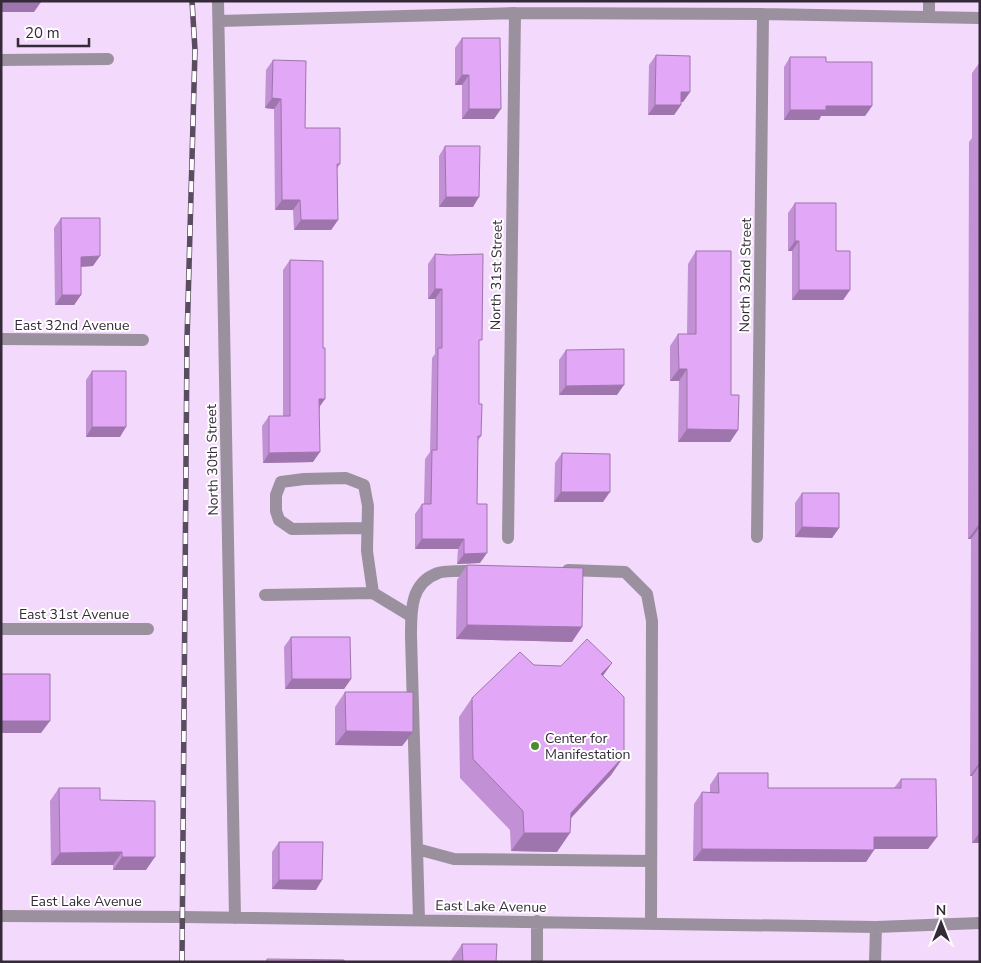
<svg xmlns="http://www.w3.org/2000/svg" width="981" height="963" viewBox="0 0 981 963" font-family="'Nunito Sans',sans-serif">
<rect width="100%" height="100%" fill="#f3d9fc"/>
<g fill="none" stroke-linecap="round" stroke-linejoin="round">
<path stroke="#9b909e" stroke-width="12" d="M 218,1 L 235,918
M 929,17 L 929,1
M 219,21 L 515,13 L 763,14 L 980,18
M 1,60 L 108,59
M 1,339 L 143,340
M 367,528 L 292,529 L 279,520 L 276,511 L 276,495 L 281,482 L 304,479 L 346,478 L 364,485 L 368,506 L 367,551 L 373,593 L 411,616
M 757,537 L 763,14
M 508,538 L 515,13
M 568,570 L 625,572 L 647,594 L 652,621 L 651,923
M 265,595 L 373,593
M 1,629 L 148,629
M 417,849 L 454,859 L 651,861
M 1,916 L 183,917 L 876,927 L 980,923
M 419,920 L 411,636 C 411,611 410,583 438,573 C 445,570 471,571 480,571
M 537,962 L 537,921
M 875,962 L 876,927"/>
<defs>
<path id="rail" d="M 182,962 L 187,340 L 195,50 L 192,1"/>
</defs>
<use href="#rail" stroke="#594c5e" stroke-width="5.5"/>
<use href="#rail" stroke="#fff" stroke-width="4" stroke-dasharray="11" stroke-linecap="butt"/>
</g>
<path fill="#c290d4" d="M 462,38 L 494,119 L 462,119 L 462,85 L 455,85 L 455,48 Z
M 656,55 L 690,92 L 683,102 L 681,102 L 681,105 L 674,115 L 648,115 L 649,65 Z
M 790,57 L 826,62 L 872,106 L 865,116 L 821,116 L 819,120 L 784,120 L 784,67 Z
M 273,60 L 305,128 L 340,164 L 337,169 L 338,220 L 331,230 L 294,230 L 293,210 L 275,210 L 274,109 L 265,108 L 266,70 Z
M 980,62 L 980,843 L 972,843 L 972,776 L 970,776 L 971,539 L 968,539 L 969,142 L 972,138 L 972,73 Z
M 445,146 L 473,207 L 439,207 L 439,156 Z
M 795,203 L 836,251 L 850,290 L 843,300 L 792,300 L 792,251 L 788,251 L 788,213 Z
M 61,218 L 93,266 L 81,267 L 81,295 L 74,305 L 55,305 L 54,228 Z
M 696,251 L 738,430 L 730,442 L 678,442 L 679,381 L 670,381 L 670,346 L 678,334 L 687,334 L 688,264 Z
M 435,254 L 479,345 L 479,404 L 481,436 L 477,442 L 477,504 L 480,563 L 457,564 L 458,549 L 415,549 L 415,514 L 422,504 L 424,504 L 425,459 L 430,452 L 432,358 L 435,354 L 435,299 L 428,299 L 428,264 Z
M 290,260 L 323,348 L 320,406 L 313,462 L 263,463 L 262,426 L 269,416 L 283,416 L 283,270 Z
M 566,350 L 617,395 L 559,395 L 559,360 Z
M 92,371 L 120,437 L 86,437 L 86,380 Z
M 562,453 L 603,502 L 554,502 L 555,463 Z
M 802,493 L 839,528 L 832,538 L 795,537 L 795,503 Z
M 467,565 L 572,642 L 456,639 L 457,580 Z
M 291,637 L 351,679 L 344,689 L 285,689 L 284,647 Z
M 612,663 L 603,676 L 624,756 L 611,775 L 571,818 L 557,852 L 511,851 L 510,830 L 460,778 L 459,717 L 472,698 L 561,666 Z
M 345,692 L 413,732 L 402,746 L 335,745 L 335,707 Z
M 718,773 L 768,788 L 894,788 L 901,779 L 928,849 L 874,849 L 866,862 L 693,861 L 694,804 L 702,792 L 710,793 L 710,785 Z
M 59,788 L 100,800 L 146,870 L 113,870 L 113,865 L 51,865 L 50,801 Z
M 279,842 L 316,890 L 272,889 L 272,852 Z
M 462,944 L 496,962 L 450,962 Z"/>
<path fill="#9e75ac" d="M 1,2 L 41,2 L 34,12 L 1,12 Z
M 462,75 L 469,75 L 462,85 L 455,85 Z
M 681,92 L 690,92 L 683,102 L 674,102 Z
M 272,98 L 281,99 L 274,109 L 265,108 Z
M 655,105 L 681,105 L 674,115 L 648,115 Z
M 826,106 L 872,106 L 865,116 L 821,116 L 819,120 L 784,120 L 790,110 Z
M 469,109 L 501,109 L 494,119 L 462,119 Z
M 446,197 L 479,197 L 473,207 L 439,207 Z
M 282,200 L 300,200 L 293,210 L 275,210 Z
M 301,220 L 338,220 L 331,230 L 294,230 Z
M 795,241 L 799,241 L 792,251 L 788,251 Z
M 100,256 L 93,266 L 74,267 L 81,257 Z
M 435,289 L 442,289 L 435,299 L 428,299 Z
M 799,290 L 850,290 L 843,300 L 792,300 Z
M 62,295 L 81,295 L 74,305 L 55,305 Z
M 679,369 L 687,369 L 679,381 L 670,381 Z
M 624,385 L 617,395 L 559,395 L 566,386 Z
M 319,399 L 325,399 L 318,409 Z
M 92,427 L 126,427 L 120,437 L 86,437 Z
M 687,429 L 738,430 L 730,442 L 678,442 Z
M 320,452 L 313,462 L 263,463 L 269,453 Z
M 561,492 L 610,492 L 603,502 L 554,502 Z
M 980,523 L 980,527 L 971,539 L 968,539 Z
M 802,527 L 839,528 L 832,538 L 795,537 Z
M 422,539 L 464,539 L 458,549 L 415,549 Z
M 487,553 L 480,563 L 457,564 L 464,554 Z
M 467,625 L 582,627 L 572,642 L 456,639 Z
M 612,663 L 598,682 L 601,674 Z
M 292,679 L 351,679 L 344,689 L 285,689 Z
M 1,721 L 50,721 L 41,733 L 1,733 Z
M 346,731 L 413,732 L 402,746 L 335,745 Z
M 624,756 L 611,775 L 558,832 L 571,813 Z
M 980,762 L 980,765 L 972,776 L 970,776 Z
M 980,832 L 980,843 L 972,843 Z
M 524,833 L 570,833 L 557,852 L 511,851 Z
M 874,837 L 937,837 L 928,849 L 866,849 Z
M 702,849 L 874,850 L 866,862 L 693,861 Z
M 122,852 L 113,865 L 51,865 L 60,853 Z
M 122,857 L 155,857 L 146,870 L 113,870 Z
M 279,880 L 322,880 L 316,890 L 272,889 Z"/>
<path fill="#e2a7f6" stroke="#9e75ac" d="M 1,1 L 41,1 L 41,2 L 1,2 Z
M 462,38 L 500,38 L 501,109 L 469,109 L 469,75 L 462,75 Z
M 656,55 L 690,56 L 690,92 L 681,92 L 681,105 L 655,105 Z
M 790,57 L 826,57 L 826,62 L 872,62 L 872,106 L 826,106 L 826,110 L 790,110 Z
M 273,60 L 306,61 L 305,128 L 340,128 L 340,164 L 337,164 L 338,220 L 301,220 L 300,200 L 282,200 L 281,99 L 272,98 Z
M 445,146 L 480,146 L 479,197 L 446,197 Z
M 795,203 L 836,203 L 836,251 L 850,251 L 850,290 L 799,290 L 799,241 L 795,241 Z
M 61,218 L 100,218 L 100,256 L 81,257 L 81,295 L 62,295 Z
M 696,251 L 731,251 L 731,395 L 739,395 L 738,430 L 687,429 L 687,369 L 679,369 L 678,334 L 696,334 Z
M 435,254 L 449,255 L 483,254 L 482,340 L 479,340 L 479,404 L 482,404 L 481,436 L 478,436 L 477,504 L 487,504 L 487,553 L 464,554 L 464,539 L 422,539 L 422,504 L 431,504 L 432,450 L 437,450 L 438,348 L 442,348 L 442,289 L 435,289 Z
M 290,260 L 323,261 L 323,348 L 325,348 L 325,399 L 319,399 L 320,452 L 269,453 L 269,416 L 290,416 Z
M 624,349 L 624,385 L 566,386 L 566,350 Z
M 92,371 L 126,371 L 126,427 L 92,427 Z
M 562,453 L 610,454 L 610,492 L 561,492 Z
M 802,493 L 839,493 L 839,528 L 802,527 Z
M 467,565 L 583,568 L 582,627 L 467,625 Z
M 291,637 L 350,637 L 351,679 L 292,679 Z
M 587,639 L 612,663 L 601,674 L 624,697 L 624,756 L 571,813 L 570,833 L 524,833 L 523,811 L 473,759 L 472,698 L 520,652 L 534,665 L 561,666 Z
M 1,674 L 50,674 L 50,721 L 1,721 Z
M 345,692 L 413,692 L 413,732 L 346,731 Z
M 718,773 L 768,773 L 768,788 L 901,788 L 901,779 L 936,779 L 937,837 L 874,837 L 874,850 L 702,849 L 702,792 L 719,793 Z
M 59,788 L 100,788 L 100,800 L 155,801 L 155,857 L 122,857 L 122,852 L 60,853 Z
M 279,842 L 323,842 L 322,880 L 279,880 Z
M 462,944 L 497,944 L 496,962 L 463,962 Z
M 267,959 L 344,960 L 344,962 L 267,962 Z"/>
<circle fill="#4c8c2e" stroke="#fff" stroke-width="2" cx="535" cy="746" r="5"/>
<g text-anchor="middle" stroke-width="4" stroke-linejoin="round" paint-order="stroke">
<g font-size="14" fill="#342a38" stroke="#fff">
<text transform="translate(496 275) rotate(-89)" y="5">North 31st Street</text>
<text transform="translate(745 275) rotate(-89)" y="5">North 32nd Street</text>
<text x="72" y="330">East 32nd Avenue</text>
<text transform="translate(212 460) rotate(-91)" y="5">North 30th Street</text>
<text x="74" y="619">East 31st Avenue</text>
<text x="86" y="906">East Lake Avenue</text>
<text transform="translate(491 906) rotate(1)" y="5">East Lake Avenue</text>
</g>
<g font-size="14" fill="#342a38" stroke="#fff" text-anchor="start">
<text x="545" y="743">Center for<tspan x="545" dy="16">Manifestation</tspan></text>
</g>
</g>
<rect width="981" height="963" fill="none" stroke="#342a38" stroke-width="5"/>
<g transform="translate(941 923)" stroke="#ffffff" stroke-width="4" paint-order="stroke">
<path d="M0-4L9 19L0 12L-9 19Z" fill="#342a38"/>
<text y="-8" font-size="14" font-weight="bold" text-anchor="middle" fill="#342a38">N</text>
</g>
<path d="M18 38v8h71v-8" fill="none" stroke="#342a38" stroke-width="2.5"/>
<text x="25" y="38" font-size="15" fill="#342a38" stroke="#ffffff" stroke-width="4" paint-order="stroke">20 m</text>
</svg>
